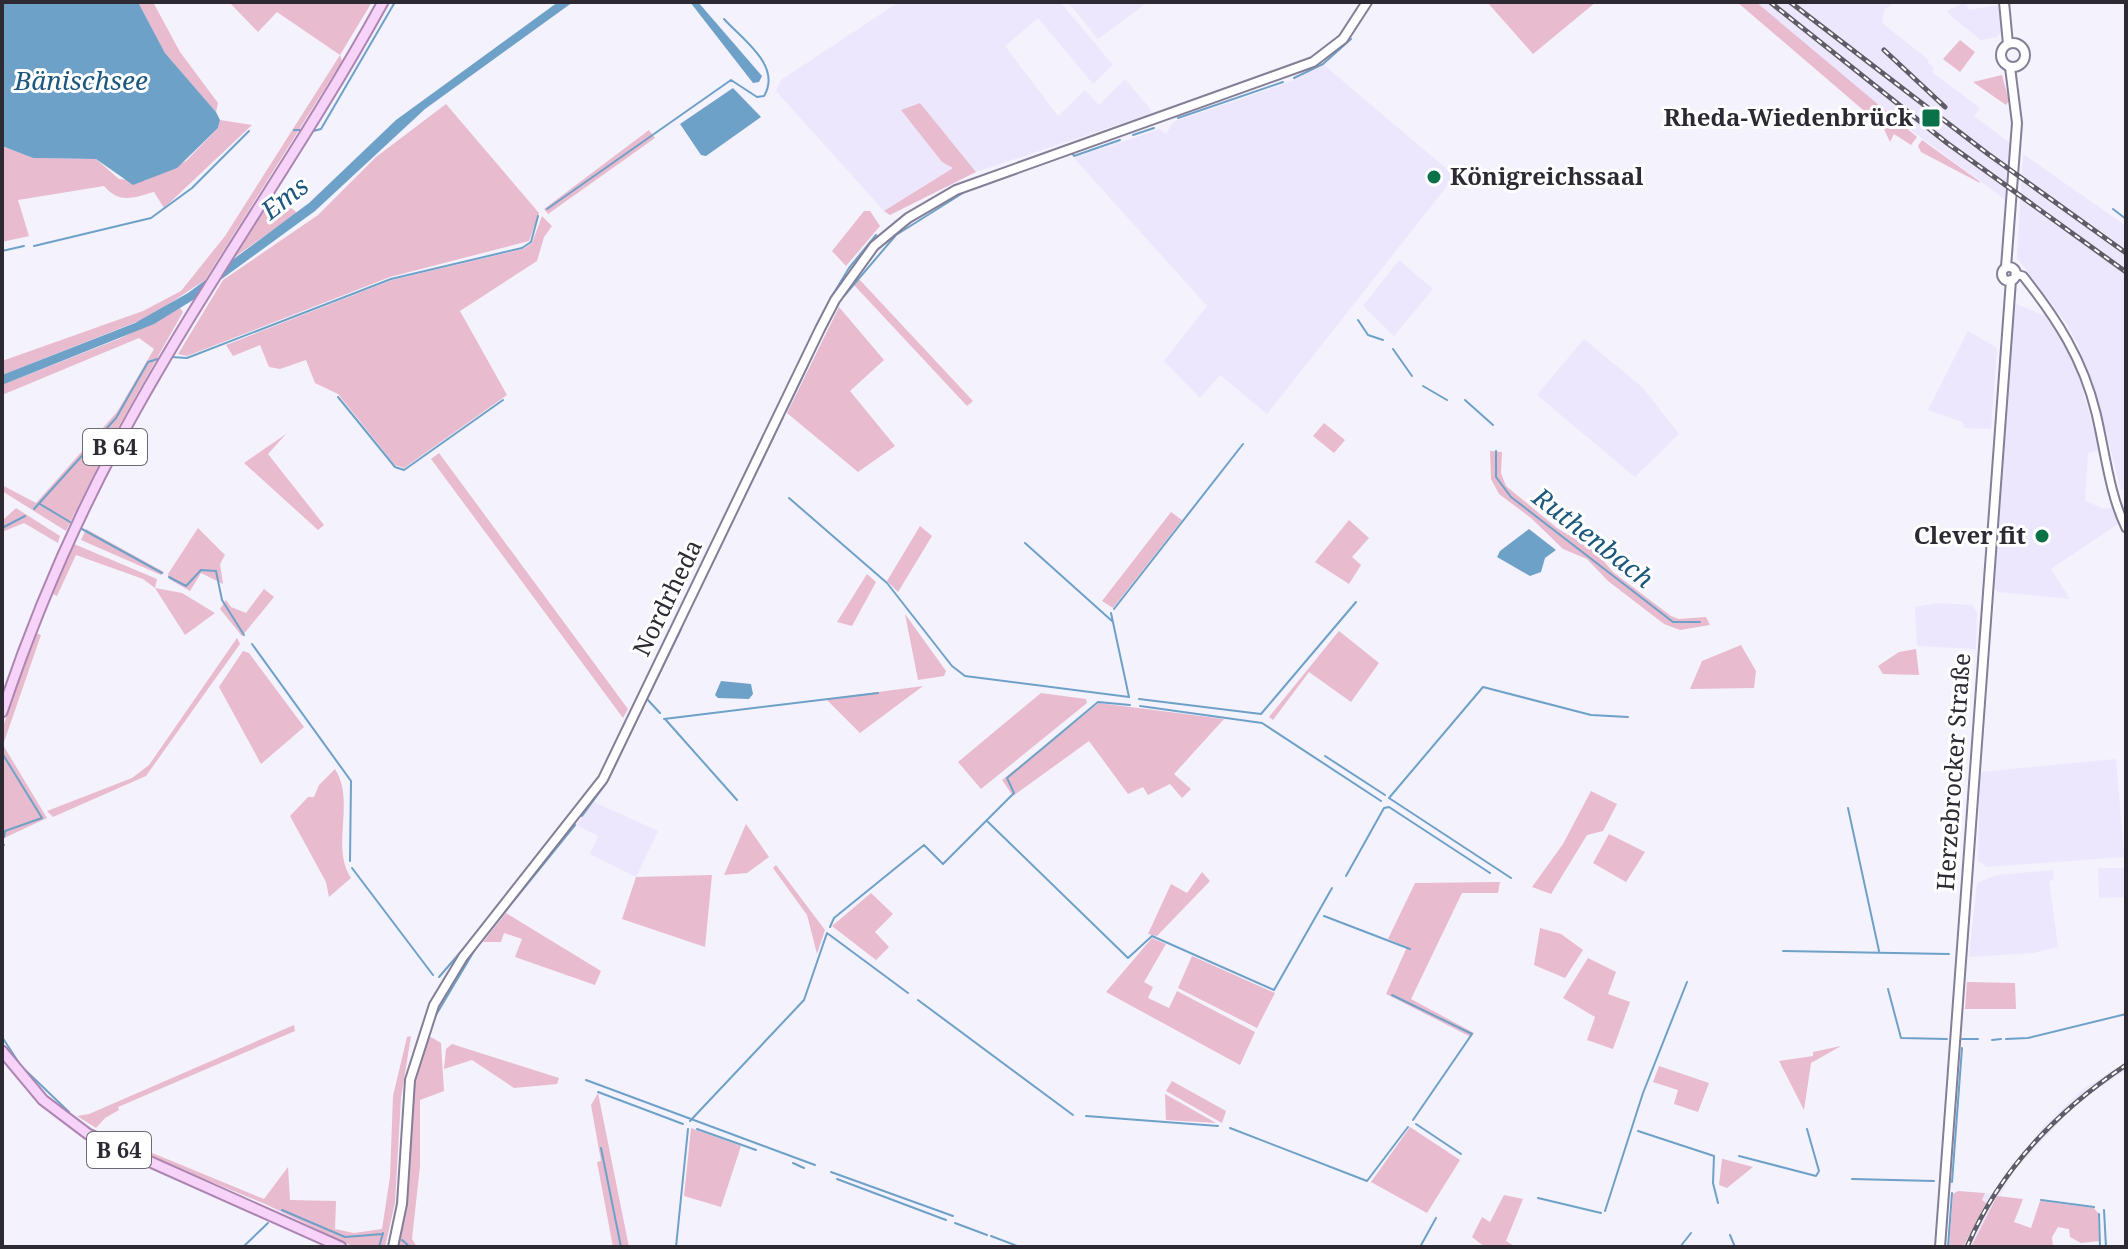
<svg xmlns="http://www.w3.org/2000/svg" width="2128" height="1249" viewBox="0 0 2128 1249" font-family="'Noto Serif',serif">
<rect width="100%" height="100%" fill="#f4f2fd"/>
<path fill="#ece7fc" d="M 899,2 L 1060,2 L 1113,65 L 1093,84 L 1038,18 L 1005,46 L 1058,116 L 1085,90 L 1099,105 L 1125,79 L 1151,110 L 1150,114 L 976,172 L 920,103 L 901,110 L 942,162 L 954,167 L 884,211 L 776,91 L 781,80 Z
M 1068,2 L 1148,2 L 1098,39 Z
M 1756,2 L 1895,2 L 1884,10 L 1882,23 L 1929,60 L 1928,63 L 1934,68 L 1932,72 L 1980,108 L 1974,116 L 2011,144 L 2007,201 L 1877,105 Z
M 1965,2 L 1969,10 L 1998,5 L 2002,30 L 1997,37 L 1981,40 L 1953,18 L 1947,11 Z
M 1324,65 L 1455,176 L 1267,414 L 1220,375 L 1200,398 L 1164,361 L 1207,306 L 1074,158 L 1160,129 L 1166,134 L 1173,122 L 1287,83 Z
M 2023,154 L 2126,226 L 2126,488 L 2121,490 L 2102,416 L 2079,347 L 2067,324 L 2017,258 Z
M 1399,260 L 1433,289 L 1394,336 L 1363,306 Z
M 2014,303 L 2043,315 L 2047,313 L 2074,361 L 2100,450 L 2088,453 L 2085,501 L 2104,509 L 2114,506 L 2118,524 L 2051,569 L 2070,599 L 1998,592 L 1994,588 Z
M 1968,331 L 1997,348 L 1991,429 L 1965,428 L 1962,422 L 1928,410 Z
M 1584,339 L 1643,388 L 1679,434 L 1635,477 L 1537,395 Z
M 1939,603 L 1972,605 L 1977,612 L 1976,649 L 1917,646 L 1915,607 Z
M 2116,759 L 2124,857 L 1987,867 L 1978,861 L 1980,772 Z
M 594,802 L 658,831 L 636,877 L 590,854 L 598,836 L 576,825 Z
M 2098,868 L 2125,868 L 2126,897 L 2099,898 Z
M 2053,870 L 2054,880 L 2049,881 L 2058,947 L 2033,953 L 1969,957 L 1977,883 L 1997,875 Z
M 2126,1062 L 2126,1070 L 2081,1100 L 2015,1169 L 1971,1247 L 1963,1247 L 1986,1203 L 1982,1200 L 1985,1193 L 1992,1193 L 2044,1126 L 2082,1090 Z"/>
<path fill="#e9bbce" d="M 138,2 L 153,2 L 180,52 L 218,103 L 216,112 L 165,53 Z
M 229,2 L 372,2 L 340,55 L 342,61 L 205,280 L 149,317 L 2,375 L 2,361 L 143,311 L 181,291 L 225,236 L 340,55 L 277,12 L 258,32 Z
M 1487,2 L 1596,2 L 1533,54 Z
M 1737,2 L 1756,2 L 1917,137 L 1911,145 L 1894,134 L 1890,142 L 1883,127 Z
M 1960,40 L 1975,52 L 1960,72 L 1943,59 Z
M 2002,75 L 2009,101 L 2006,105 L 1973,82 Z
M 920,103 L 976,172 L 890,215 L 884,211 L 953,168 L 942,162 L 901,110 Z
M 446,104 L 539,213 L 529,241 L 390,277 L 187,356 L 178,354 L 223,280 L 318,215 L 376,157 Z
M 220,120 L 252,125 L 164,208 L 154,192 C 132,198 120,204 104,186 L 18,200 L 29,236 L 2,242 L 2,146 L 33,158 L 96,159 L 119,179 L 144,181 L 186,161 L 218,128 Z
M 649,130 L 655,138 L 548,214 L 544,209 Z
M 1922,140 L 1979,181 L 1980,183 L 1921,152 L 1918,146 Z
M 272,196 L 278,196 L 297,213 L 235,257 Z
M 864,211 L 870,211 L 880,226 L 846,266 L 832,251 Z
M 542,216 L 552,226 L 544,237 L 537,261 L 460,311 L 507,395 L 404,468 L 395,465 L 338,394 L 315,383 L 306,360 L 280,369 L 269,367 L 260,345 L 233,356 L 226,345 L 392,280 L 523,249 L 532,243 Z
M 859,279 L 973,401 L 967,406 L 854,285 Z
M 839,307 L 884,360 L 850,391 L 895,446 L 858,472 L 787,413 Z
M 180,308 L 183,312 L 111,440 L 66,531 L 2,491 L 2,485 L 36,503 L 117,412 L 154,349 L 139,338 L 2,395 L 2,385 L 121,338 Z
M 1324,423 L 1345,440 L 1334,453 L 1313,436 Z
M 286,434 L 268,454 L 324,525 L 318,530 L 244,463 Z
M 1490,451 L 1502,452 L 1501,473 L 1506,486 L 1557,528 L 1596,552 L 1613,572 L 1671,616 L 1679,619 L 1706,617 L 1710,625 L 1680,630 L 1664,624 L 1608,581 L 1587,559 L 1563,549 L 1531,518 L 1499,494 L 1491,479 Z
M 439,453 L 628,709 L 623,718 L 431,459 Z
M 16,508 L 60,536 L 58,543 L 24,523 L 2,532 L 2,521 Z
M 1171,512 L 1182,520 L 1113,608 L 1102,601 Z
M 1349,520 L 1369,538 L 1352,557 L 1361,565 L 1349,584 L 1315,562 Z
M 920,526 L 932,536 L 898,592 L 887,581 Z
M 198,528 L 225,555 L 220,564 L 223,584 L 201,573 L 190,591 L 169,579 L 168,574 Z
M 86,529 L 164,572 L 161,575 L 81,540 Z
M 74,544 L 157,579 L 155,588 L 182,593 L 215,613 L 185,635 L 155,588 L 143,579 L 76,555 L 57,596 L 53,594 Z
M 867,574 L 876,582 L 852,626 L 837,622 Z
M 264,589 L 274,597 L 242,636 L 220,609 L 226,600 L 231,607 L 246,613 Z
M 905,614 L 946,671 L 944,676 L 918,680 Z
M 1339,631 L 1379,663 L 1351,702 L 1309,672 L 1273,720 L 1269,717 Z
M 36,633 L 41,635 L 3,745 L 47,818 L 2,839 L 2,729 Z
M 237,638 L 240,644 L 146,776 L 53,817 L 47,811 L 132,778 L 149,765 Z
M 1741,645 L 1756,671 L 1754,688 L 1690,689 L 1702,661 Z
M 1916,649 L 1919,675 L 1883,674 L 1878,666 L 1899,652 Z
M 243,651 L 249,653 L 304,727 L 261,764 L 219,687 Z
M 923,686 L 860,733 L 826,699 Z
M 1041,693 L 1086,699 L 1087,703 L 981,789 L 958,762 Z
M 1099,703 L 1224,719 L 1174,774 L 1191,789 L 1182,798 L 1170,784 L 1148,795 L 1143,787 L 1128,794 L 1089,741 L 1013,796 L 1002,780 Z
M 335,769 C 356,802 330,846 351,878 L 329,897 L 326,882 L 290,816 L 308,797 L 314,797 L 319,785 Z
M 1591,791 L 1617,804 L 1603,831 L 1587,835 L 1551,894 L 1532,887 L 1563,844 Z
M 746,824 L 769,857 L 747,873 L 724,875 Z
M 1609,834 L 1645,852 L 1626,882 L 1593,863 Z
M 776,865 L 825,930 L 817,954 L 807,915 L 773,868 Z
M 1202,872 L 1210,881 L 1157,936 L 1148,934 L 1171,884 L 1187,893 Z
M 712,875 L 705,947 L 622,919 L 636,877 Z
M 1500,882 L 1498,893 L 1462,893 L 1411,999 L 1474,1033 L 1471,1037 L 1386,994 L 1407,947 L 1388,939 L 1415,883 Z
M 871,893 L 893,914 L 875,932 L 889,947 L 876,960 L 832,926 Z
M 506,913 L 601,971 L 595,985 L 515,957 L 522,939 L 504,933 L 501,942 L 483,942 Z
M 1540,928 L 1561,934 L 1583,950 L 1565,978 L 1534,965 Z
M 1152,938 L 1166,944 L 1144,982 L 1153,987 L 1148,998 L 1169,1008 L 1177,991 L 1255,1032 L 1240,1065 L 1106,992 Z
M 1192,956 L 1275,993 L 1257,1028 L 1178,988 Z
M 1588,958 L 1616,972 L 1608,994 L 1630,1002 L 1613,1049 L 1587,1040 L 1595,1017 L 1563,998 Z
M 1967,982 L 2015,983 L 2016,1009 L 1965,1009 Z
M 294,1025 L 295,1031 L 118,1107 L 119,1110 L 105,1118 L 96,1128 L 77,1116 L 89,1114 Z
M 411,1036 L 401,1098 L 395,1203 L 385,1247 L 354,1247 L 265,1204 L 131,1149 L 133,1145 L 264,1199 L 288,1167 L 290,1200 L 336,1201 L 335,1229 L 354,1233 L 382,1229 L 390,1177 L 393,1096 L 407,1037 Z
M 431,1037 L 441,1043 L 444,1091 L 420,1100 L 420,1166 L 412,1239 L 417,1247 L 398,1247 C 412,1179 406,1109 423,1042 Z
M 452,1044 L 559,1078 L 557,1084 L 514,1088 L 472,1060 L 444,1069 L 446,1049 Z
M 1841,1046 L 1811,1063 L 1804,1110 L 1779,1061 L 1813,1056 L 1813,1052 Z
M 1659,1066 L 1709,1083 L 1698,1112 L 1674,1104 L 1678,1090 L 1653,1082 Z
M 1172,1081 L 1226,1111 L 1222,1123 L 1166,1091 Z
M 598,1093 L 629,1247 L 613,1247 L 597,1162 L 601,1161 L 591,1105 Z
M 1165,1094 L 1216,1123 L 1166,1120 Z
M 1410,1127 L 1460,1160 L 1427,1213 L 1371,1182 Z
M 691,1128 L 741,1146 L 721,1207 L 684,1196 Z
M 1722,1159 L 1723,1159 L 1753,1167 L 1727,1188 L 1719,1185 Z
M 1958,1191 L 1985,1193 L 1982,1200 L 1986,1203 L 1963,1247 L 1949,1247 L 1953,1194 Z
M 1504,1195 L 1523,1199 L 1506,1241 L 1516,1247 L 1485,1247 L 1472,1237 L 1482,1217 L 1490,1222 Z
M 1997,1196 L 2023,1199 L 2014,1222 L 2031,1228 L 2040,1201 L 2094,1208 L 2098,1213 L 2099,1241 L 2081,1243 L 2070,1237 L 2069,1229 L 2058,1227 L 2052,1237 L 2053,1247 L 1971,1247 Z"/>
<path fill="#6ea1c8" d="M 2,2 L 138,2 L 165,53 L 216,112 L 220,120 L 218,128 L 177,168 L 133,185 L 96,159 L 33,158 L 2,146 Z
M 558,2 L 573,2 L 425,109 L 315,211 L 193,300 L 154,324 L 2,385 L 2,375 L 135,323 L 188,293 L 309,203 L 396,120 Z
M 690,2 L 698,2 L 762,76 L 759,82 L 753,83 Z
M 733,88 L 761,117 L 706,156 L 701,155 L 680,124 Z
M 1529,529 L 1556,550 L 1545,558 L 1541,572 L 1530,576 L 1497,557 L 1500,551 Z
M 721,681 L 751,684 L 753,694 L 749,699 L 718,698 L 715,695 Z"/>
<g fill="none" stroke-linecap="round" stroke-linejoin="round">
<path stroke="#6ea1c8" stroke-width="2" d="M 1294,78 L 1323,64 L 1351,39
M 1178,118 L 1283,82
M 294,130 L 303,130
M 313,131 L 321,129 L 395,2
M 1133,135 L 1154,128
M 1072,153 L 1074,156 L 1120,140
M 547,209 L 731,80 L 757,97 L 764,96 C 782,66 743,40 724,19
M 2113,209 L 2126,219
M 34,246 L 151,218 L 192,188 L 249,131
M 2,251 L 24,246
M 832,296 L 849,268 L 876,235
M 844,296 L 896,235 L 966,191
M 1358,320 L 1368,335 L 1383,340
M 1393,349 L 1412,376
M 171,357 L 187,358 L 391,279 L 522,248 L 531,242 L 538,216
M 1423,386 L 1447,400
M 338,397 L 395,467 L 404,470 L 503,400
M 1465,400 L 1493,425
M 786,411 L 808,365
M 1496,451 L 1496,477 L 1511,497 L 1673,622 L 1700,622
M 759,467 L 783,417
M 789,498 L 887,583 L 952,666 L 965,676 L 1129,697 L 1111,613
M 40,504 L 70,522
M 34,509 L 116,418 L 148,362 L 161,358
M 2,528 L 25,516
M 82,529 L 162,573
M 1025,543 L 1112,621
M 707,574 L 752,480
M 169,577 L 186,586 L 201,570 L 216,571 L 222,600 L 244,635
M 1114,609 L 1243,444
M 252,644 L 351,781 L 350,861
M 1139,699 L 1261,714 L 1356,602
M 1140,706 L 1262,723 L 1381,801
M 660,713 L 647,699 L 681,629
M 664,719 L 878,693
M 665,719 L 737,800
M 2,753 L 42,818 L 5,831 L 4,837
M 1325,756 L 1385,795
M 1848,808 L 1879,951
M 582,816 L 607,782 L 643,707
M 987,821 L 1128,958 L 1152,936 L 1274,990 L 1332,888
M 2,846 L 4,845
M 352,868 L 433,975
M 1346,876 L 1384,808 L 1389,807 L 1490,873
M 1511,878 L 1389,798 L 1483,687 L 1591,715 L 1628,717
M 1324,916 L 1410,949
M 830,927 L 834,918 L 924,845 L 943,864 L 1014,793 L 1007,778 L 1098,702 L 1130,705
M 475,935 L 482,926
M 483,939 L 575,825
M 1783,951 L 1949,954
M 439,977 L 471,940
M 1888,989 L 1901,1038 L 1947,1039
M 1392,995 L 1472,1034 L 1413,1120
M 918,1000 L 1073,1115
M 433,1020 L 477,946
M 2,1037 L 21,1066 L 69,1112
M 1962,1039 L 1978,1039
M 2006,1039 L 2028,1038 L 2126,1014
M 1992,1040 L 2001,1039
M 586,1080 L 815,1165
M 598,1092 L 683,1124
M 1086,1116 L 1218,1126
M 690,1121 L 804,1000 L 827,933 L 908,993
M 1416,1124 L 1461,1154
M 1230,1128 L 1367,1181 L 1408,1127
M 697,1129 L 756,1150
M 1638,1131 L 1714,1156 L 1713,1183 L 1718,1203
M 601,1148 L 621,1247
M 1739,1156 L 1816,1176 L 1819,1171 L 1807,1129
M 793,1163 L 804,1168
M 831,1172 L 953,1216
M 837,1179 L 946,1220
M 1852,1179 L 1934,1181
M 1952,1182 L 1962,1048
M 1538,1198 L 1601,1213
M 2041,1200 L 2094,1207
M 282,1210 L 345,1237 L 383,1234
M 2104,1210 L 2106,1247
M 1605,1211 L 1643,1093 L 1687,982
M 2099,1214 L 2100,1247
M 955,1223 L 987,1235
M 1730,1235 L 1735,1247
M 991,1236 L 1020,1247
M 402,1240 L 410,1247
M 243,1247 L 268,1223
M 379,1247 L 383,1233
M 676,1247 L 688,1129
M 1420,1247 L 1436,1218
M 1680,1247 L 1691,1233
M 1948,1247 L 1952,1193"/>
<defs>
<path id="tertiary" d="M 2015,274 L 2023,276 C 2057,319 2083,359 2096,413 C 2105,450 2109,493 2126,528"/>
<path id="secondary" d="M 2004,2 L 2008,44
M2001 55a12 12 0 1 1 24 0a12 12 0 1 1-24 0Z
M 2006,267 L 2017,123 L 2010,67
M2002 274a7 7 0 1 1 14 0a7 7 0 1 1-14 0Z
M 393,1247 L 402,1204 L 410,1080 L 434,1005 L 463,957 L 603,779 L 820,329 L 835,300 L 874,246 L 908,218 L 956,190 L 1313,62 L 1343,39 L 1367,2
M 1940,1247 L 2011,280"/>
<path id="primary" d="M 2,712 C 33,620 71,530 117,444 C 198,292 300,153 383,2
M 2,1051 L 43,1100 L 88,1134 L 341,1247"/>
</defs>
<use href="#tertiary" stroke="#847e96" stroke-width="11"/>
<use href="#secondary" stroke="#847e96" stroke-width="12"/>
<use href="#primary" stroke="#ac85b2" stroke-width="13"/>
<use href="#tertiary" stroke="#fff" stroke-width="7"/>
<use href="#secondary" stroke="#fff" stroke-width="8"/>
<use href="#primary" stroke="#f7d3fa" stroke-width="9"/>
<defs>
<path id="rail" d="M 1770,2 L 1947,143 L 2126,272
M 1790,2 L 1988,154 L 2126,253
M 1884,50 L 1945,107
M 1967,1247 C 2000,1169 2057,1111 2126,1065"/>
</defs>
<use href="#rail" stroke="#5e5c66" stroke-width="5"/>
<use href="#rail" stroke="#fff" stroke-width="2" stroke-dasharray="6" stroke-linecap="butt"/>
</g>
<g fill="#0a7149" stroke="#fff" stroke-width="3">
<rect x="1921" y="108" width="20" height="20" rx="4"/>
<circle cx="1434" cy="177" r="8"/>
<circle cx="2042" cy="536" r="8"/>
</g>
<g text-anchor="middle" stroke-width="6" stroke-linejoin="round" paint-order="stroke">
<g fill="#fff" stroke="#6c6a71" stroke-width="2">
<rect x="83" y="429" width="64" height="36" rx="6"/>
<rect x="87" y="1132" width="64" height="36" rx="6"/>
</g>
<g font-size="22" font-weight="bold" fill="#2d2a34">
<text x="115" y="455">B 64</text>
<text x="119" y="1158">B 64</text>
</g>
<g font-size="24" font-weight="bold" fill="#2d2a34" stroke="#fff" text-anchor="end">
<text x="1913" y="126">Rheda-Wiedenbrück</text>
<text x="1450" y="185" text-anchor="start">Königreichssaal</text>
<text x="2026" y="544">Clever fit</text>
</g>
<g font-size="24" fill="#2d2a34" stroke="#fff">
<text transform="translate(668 598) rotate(-64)" y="8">Nordrheda</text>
<text transform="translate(1954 772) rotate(-86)" y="8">Herzebrocker Straße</text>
</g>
<g font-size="26" font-style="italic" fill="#1c577d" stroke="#fff">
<text x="81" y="90">Bänischsee</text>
<text transform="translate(285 198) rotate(-38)" y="9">Ems</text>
<text transform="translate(1593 538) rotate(38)" y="9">Ruthenbach</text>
</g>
</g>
<rect width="2128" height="1249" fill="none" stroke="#2d2a34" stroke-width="8"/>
</svg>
